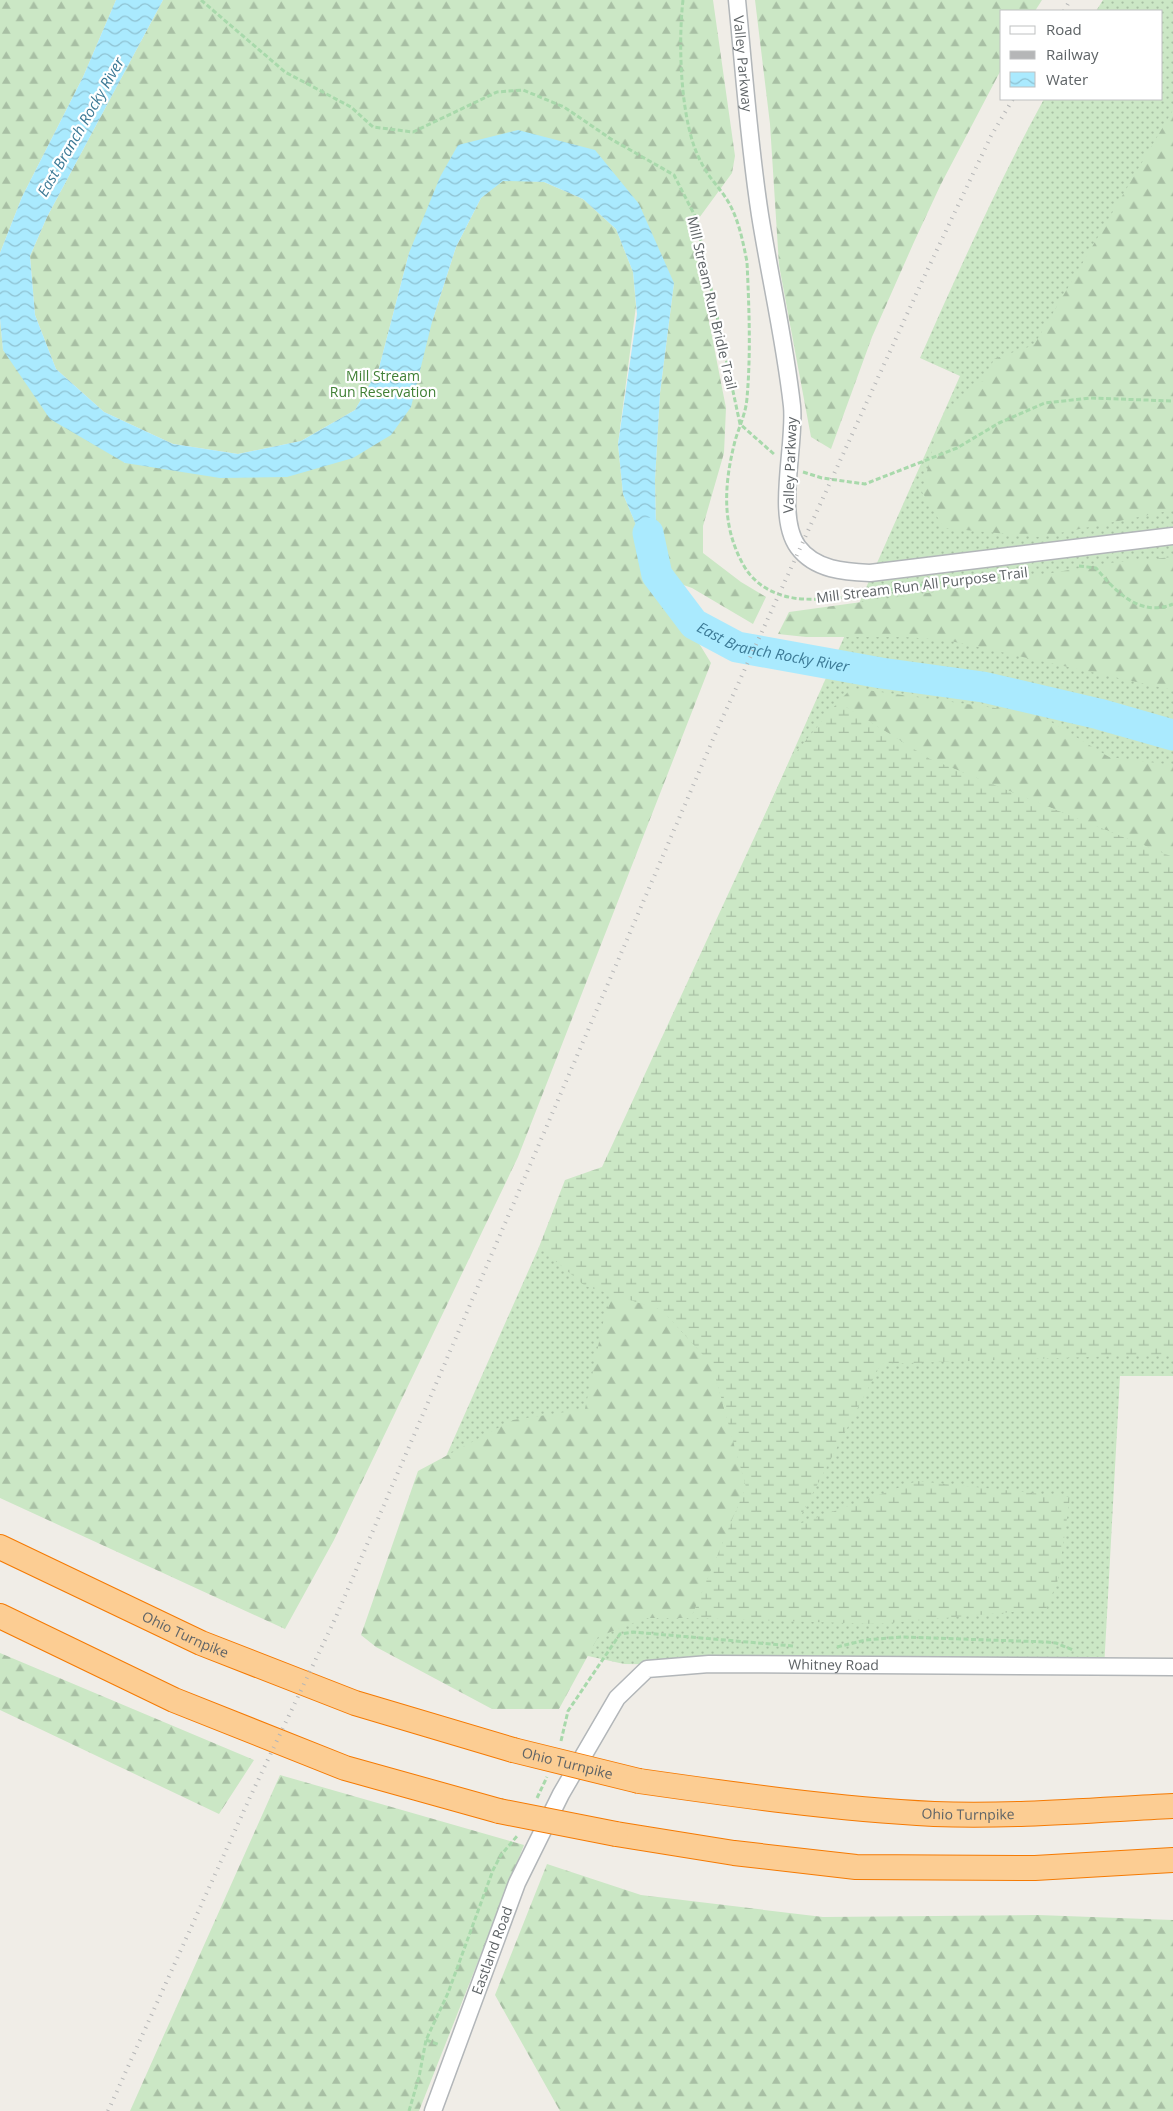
<svg xmlns="http://www.w3.org/2000/svg" width="1173" height="2111" viewBox="0 0 1173 2111" font-family="'Open Sans',sans-serif">
<defs>
<pattern id="grass-dots" width="8" height="8" patternUnits="userSpaceOnUse" patternTransform="scale(1.25)"><rect width="8" height="8" fill="#cbe7c5"/><path d="M2 2h.1M6 6h.1" fill="none" stroke="#a8bfa4" stroke-width="1.8" stroke-linecap="round"/></pattern>
<pattern id="forest-firs" width="22" height="20" patternUnits="userSpaceOnUse" patternTransform="scale(1.25)"><rect width="22" height="20" fill="#cbe7c5"/><path d="M5 1l3.5 6h-7zM16 11l3.5 6h-7z" fill="#a8bfa4"/></pattern>
<pattern id="wetland-marsh" width="20" height="14" patternUnits="userSpaceOnUse" patternTransform="scale(1.25)"><rect width="20" height="14" fill="#cbe7c5"/><path d="M1 5h8M5 5V1M11 12h8M15 12V8" fill="none" stroke="#a8bfa4"/></pattern>
<pattern id="water-waves" width="16" height="10" patternUnits="userSpaceOnUse" patternTransform="scale(1.25)"><rect width="16" height="10" fill="#aaeafe"/><path d="M0 5q4-4 8 0t8 0" fill="none" stroke="#8ec1d1"/></pattern>
</defs>
<rect width="100%" height="100%" fill="#f0ede7"/>
<path fill="url(#grass-dots)" d="M 1103,0 L 1173,0 L 1173,1376 L 1120,1376 L 1104,1669 L 624,1664 L 570,1652 L 384,1596 L 539,1247 L 568,1259 L 960,376 L 920,358 C 959,270 998,183 1044,99 L 1162,99 L 1162,11 L 1096,11 Z"/>
<path fill="url(#forest-firs)" d="M 0,0 L 116,0 L 83,77 L 22,197 L 0,253 Z
M 163,0 L 713,0 L 735,156 L 732,173 L 691,229 L 726,408 L 724,453 L 703,526 L 703,553 L 741,582 L 766,597 L 753,624 L 692,588 L 658,576 L 711,663 L 518,1157 L 334,1540 L 285,1629 L 0,1498 L 0,318 L 3,350 L 125,463 L 353,458 L 432,322 L 456,247 L 481,198 L 503,180 L 544,182 L 583,199 L 616,229 L 633,272 L 636,306 L 618,444 L 623,494 L 657,574 L 655,480 L 660,393 L 674,283 L 518,130 L 409,253 L 379,368 L 355,410 L 301,441 L 238,454 L 173,444 L 104,412 L 56,369 L 35,315 L 30,256 L 47,217 Z
M 755,0 L 1042,0 L 1035,11 L 1002,11 L 1002,68 L 941,184 L 914,242 L 872,337 L 831,449 L 811,437 L 779,265 L 770,124 Z
M 1173,110 L 1173,510 L 1040,537 L 944,528 L 922,492 L 938,426 L 973,383 L 984,381 L 994,359 L 1034,345 Z
M 1173,557 L 1173,690 L 946,640 L 905,637 L 806,637 L 778,634 L 789,612 L 978,586 L 1109,563 Z
M 852,688 L 1038,714 L 1109,757 L 1173,765 L 1173,857 L 930,759 L 838,702 Z
M 613,1294 L 662,1310 L 712,1365 L 746,1487 L 691,1618 L 646,1618 L 598,1637 L 559,1709 L 492,1709 L 376,1647 L 361,1635 L 418,1471 L 513,1420 L 585,1409 L 603,1323 Z
M 0,1653 L 254,1760 L 219,1814 L 0,1710 Z
M 280,1775 L 524,1845 L 419,2111 L 130,2111 Z
M 547,1864 L 641,1895 L 823,1917 L 1038,1915 L 1173,1920 L 1173,2111 L 560,2111 L 495,1995 Z"/>
<path fill="url(#wetland-marsh)" d="M 838,702 L 930,759 L 1173,857 L 1173,1354 L 881,1364 L 796,1525 L 917,1481 L 1070,1497 L 1058,1580 L 1046,1609 L 877,1624 L 691,1618 L 746,1487 L 712,1365 L 662,1310 L 585,1286 L 539,1247 L 565,1180 L 602,1167 L 791,758 Z"/>
<path fill="url(#water-waves)" d="M 116,0 L 163,0 L 47,217 L 30,256 L 35,315 L 56,369 L 104,412 L 173,444 L 238,454 L 301,441 L 355,410 L 379,368 L 409,253 L 440,177 L 458,145 L 518,130 L 595,150 L 639,204 L 674,283 L 660,393 L 655,480 L 657,575 L 623,494 L 618,444 L 637,314 L 633,272 L 616,229 L 583,199 L 544,182 L 503,181 L 481,198 L 456,247 L 432,322 L 411,407 L 391,435 L 353,458 L 287,477 L 220,478 L 125,463 L 50,419 L 3,350 L 0,318 L 0,253 L 22,197 L 83,77 Z"/>
<g fill="none" stroke-linecap="round" stroke-linejoin="round">
<path stroke="#aaeafe" stroke-width="31" id="s1" d="M 648,533 L 657,575 L 694,624 L 737,647 L 881,673 L 983,687 L 1099,714 L 1173,735"/>
<defs>
<g id="minor">
<path id="s2" d="M 737,0 C 744,71 749,144 760,215 C 770,278 785,342 792,406 C 796,444 775,516 798,547 C 815,570 845,572 870,573 L 1173,536"/>
<path id="s3" d="M 433,2111 L 517,1883 L 561,1794 L 617,1698 L 647,1669 L 709,1664 L 1173,1667"/>
</g>
<g id="highway">
<path id="s4" d="M 0,1547 L 201,1643 L 355,1703 L 513,1750"/>
<path d="M 0,1616 L 174,1700 L 345,1768 L 499,1811"/>
<path id="s5" d="M 639,1781 C 737,1795 835,1809 934,1814 C 1013,1817 1094,1810 1173,1806"/>
<path d="M 616,1834 L 734,1853 L 856,1867 L 1035,1868 L 1173,1860"/>
</g>
</defs>
<use href="#minor" stroke="#b2b6b9" stroke-width="19"/>
<use href="#highway" stroke="#f57a03" stroke-width="26"/>
<path stroke="#a8d9ab" stroke-width="3" stroke-dasharray="5 2.5" stroke-linecap="butt" d="M 201,0 L 285,72 L 351,107 L 373,127 L 413,132 L 497,92 L 523,90 L 564,107 L 611,139 L 674,175 L 696,218 L 740,424 L 775,455
M 683,0 C 678,43 680,124 701,162 C 708,177 721,189 729,203 C 739,221 743,242 747,262 C 749,306 751,353 747,398 C 746,413 739,427 735,441 C 724,484 721,526 744,566 C 756,587 779,598 804,599 C 839,601 873,592 908,587 C 948,581 989,577 1029,572
M 803,472 L 822,478 L 865,484 L 957,448 L 999,423 L 1045,403 L 1090,398 L 1173,401
M 1079,566 L 1096,568 C 1115,591 1140,618 1173,604
M 837,1647 L 866,1640 L 902,1637 L 1047,1642 L 1056,1643 L 1073,1650
M 561,1741 L 568,1711 L 620,1634 L 633,1632 L 793,1646
M 537,1798 L 547,1777
M 426,2040 L 440,2045
M 409,2111 L 419,2077 L 426,2040 L 448,1993 L 493,1870 L 501,1855 L 518,1835"/>
<use href="#minor" stroke="#fff" stroke-width="16"/>
<use href="#highway" stroke="#fccd93" stroke-width="24"/>
<path stroke="#b5b6b7" stroke-width="4" stroke-dasharray="1 6" stroke-linecap="butt" d="M 1064,11 L 1070,0
M 108,2111 L 251,1795 L 335,1619 L 717,730 L 924,277 L 991,136 L 1013,99"/>
<defs>
<g id="highway-bridge">
<path id="s6" d="M 513,1750 L 639,1781"/>
<path d="M 499,1811 L 616,1834"/>
</g>
</defs>
<use href="#highway-bridge" stroke="#f57a03" stroke-width="26" stroke-linecap="butt"/>
<use href="#highway-bridge" stroke="#fccd93" stroke-width="24"/>
</g>
<g text-anchor="middle" stroke-width="4.5" stroke-linejoin="round" paint-order="stroke">
<g font-size="14" fill="#5f6467" stroke="#fff">
<text dy="5" stroke="none"><textPath href="#s2" startOffset="64">Valley Parkway</textPath></text>
<text transform="translate(712 303) rotate(77)" y="5">Mill Stream Run Bridle Trail</text>
<text transform="translate(790 465) rotate(-88)" y="5">Valley Parkway</text>
<text transform="translate(922 585) rotate(-7)" y="5">Mill Stream Run All Purpose Trail</text>
<text dy="5" stroke="none"><textPath href="#s4" startOffset="205">Ohio Turnpike</textPath></text>
<text dy="5" stroke="none"><textPath href="#s3" startOffset="682">Whitney Road</textPath></text>
<text dy="5" stroke="none"><textPath href="#s6" startOffset="56">Ohio Turnpike</textPath></text>
<text dy="5" stroke="none"><textPath href="#s5" startOffset="331">Ohio Turnpike</textPath></text>
<text dy="5" stroke="none"><textPath href="#s3" startOffset="171">Eastland Road</textPath></text>
</g>
<g font-size="14" fill="#408035" stroke="#fff">
<text x="383" y="381">Mill Stream<tspan x="383" dy="16">Run Reservation</tspan></text>
</g>
<g font-size="15" font-style="italic" fill="#3c7a96" stroke="#fff">
<text transform="translate(81 127) rotate(-60)" y="5">East Branch Rocky River</text>
<text dy="5" stroke="none"><textPath href="#s1" startOffset="188">East Branch Rocky River</textPath></text>
</g>
</g>
<rect x="1000" y="10" width="162" height="90" fill="#ffffff" stroke="#bfc1c2"/>
<rect x="1010" y="26" width="25" height="8" fill="#ffffff" stroke="#bfc1c2"/>
<text x="1046" y="35" font-size="15" fill="#5f6467">Road</text>
<rect x="1010" y="51" width="25" height="8" fill="#b5b6b7" stroke="#bfc1c2"/>
<text x="1046" y="60" font-size="15" fill="#5f6467">Railway</text>
<rect x="1010" y="72" width="25" height="15" fill="url(#water-waves)" stroke="#bfc1c2"/>
<text x="1046" y="85" font-size="15" fill="#5f6467">Water</text>
</svg>
